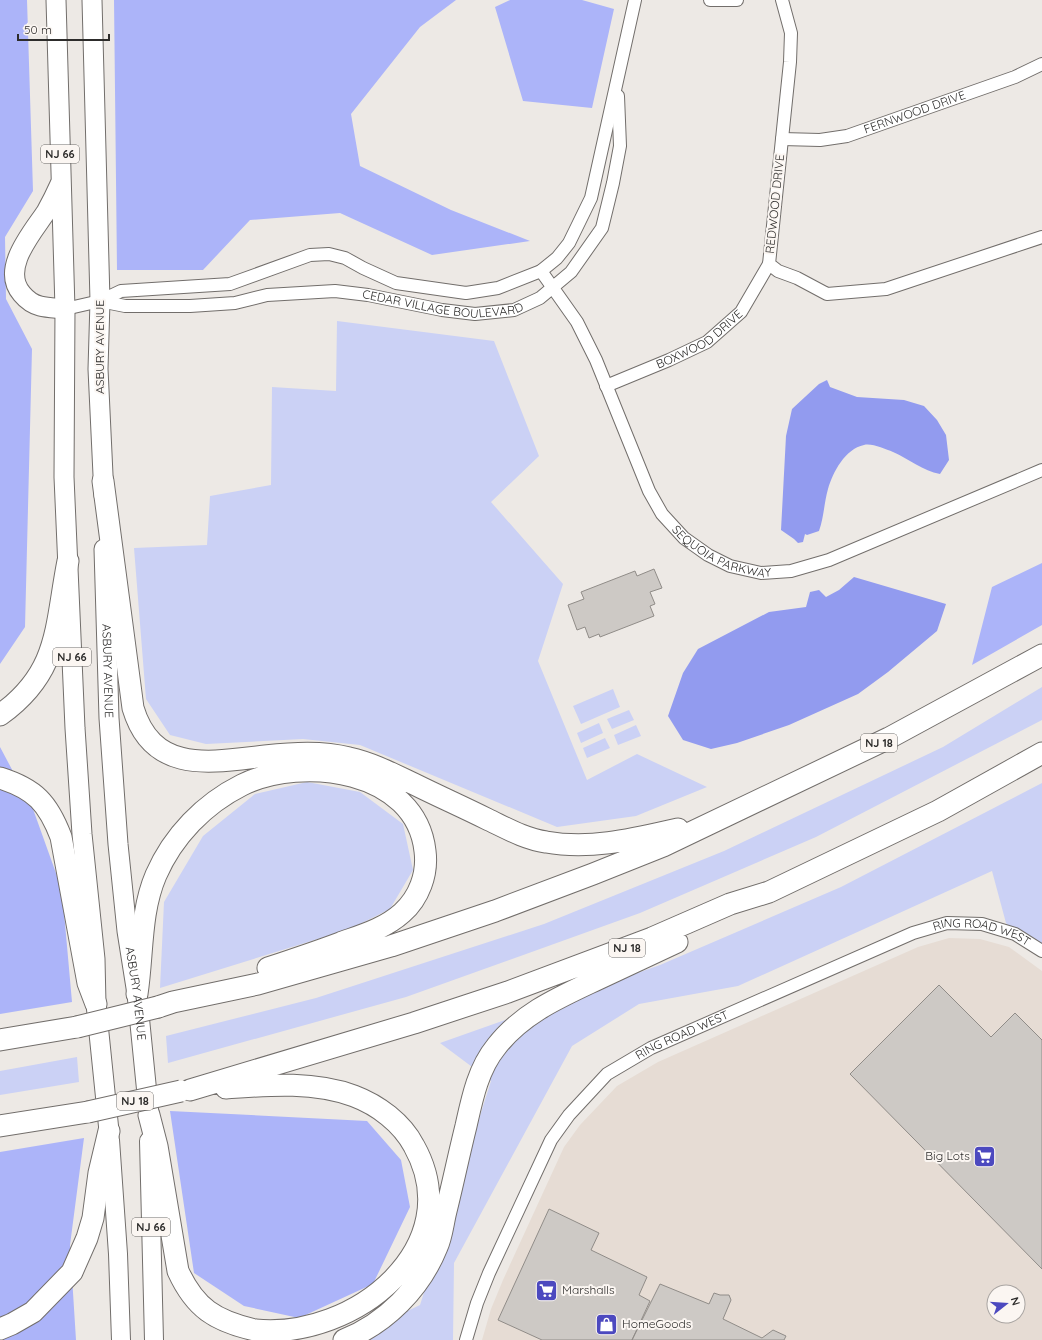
<svg xmlns="http://www.w3.org/2000/svg" width="1042" height="1340" viewBox="0 0 1042 1340" font-family="Quicksand,sans-serif">
<rect width="100%" height="100%" fill="#ede9e5"/>
<path fill="#e6dcd4" fill-rule="evenodd" d="M 949,938 L 980,939 L 1009,947 L 1042,971 L 1042,1340 L 482,1340 L 491,1309 L 503,1280 L 564,1147 L 580,1125 L 617,1086 L 658,1062 L 918,947 ZM 994,1292 L 1018,1292 L 1018,1316 L 994,1316 Z"/>
<path fill="#cbd1f5" d="M 337,321 L 494,341 L 539,456 L 491,502 L 563,584 L 538,661 L 587,780 L 637,754 L 707,787 L 636,816 L 557,827 L 360,745 L 303,739 L 206,744 L 170,735 L 146,699 L 134,548 L 207,545 L 210,496 L 271,485 L 272,387 L 336,391 Z
M 1042,687 L 1042,720 L 816,837 L 640,913 L 406,997 L 168,1063 L 166,1036 L 316,998 L 544,924 L 724,851 L 943,747 Z
M 613,689 L 620,707 L 581,724 L 573,706 Z
M 629,710 L 634,720 L 612,729 L 607,719 Z
M 599,723 L 603,733 L 581,743 L 577,733 Z
M 636,725 L 641,736 L 618,745 L 614,735 Z
M 605,738 L 610,748 L 587,758 L 583,748 Z
M 307,782 L 360,792 L 403,824 L 413,870 L 390,909 L 350,929 L 160,988 L 164,902 L 203,836 L 255,794 Z
M 1042,783 L 1042,954 L 1015,934 L 1006,923 L 992,871 L 738,986 L 639,1004 L 572,1046 L 454,1263 L 453,1340 L 347,1340 L 420,1305 L 491,1081 L 440,1043 L 660,965 L 841,887 Z
M 77,1057 L 79,1082 L 0,1095 L 0,1071 Z"/>
<path fill="#acb4f9" d="M 0,0 L 27,0 L 33,191 L 5,237 L 6,299 L 32,349 L 25,627 L 0,664 Z
M 114,0 L 456,0 L 420,27 L 351,114 L 360,166 L 451,210 L 530,241 L 432,255 L 340,213 L 250,220 L 203,270 L 117,270 Z
M 510,0 L 582,0 L 614,9 L 592,108 L 523,101 L 495,7 Z
M 1042,563 L 1042,625 L 972,665 L 992,587 Z
M 0,747 L 33,809 L 62,890 L 72,1002 L 0,1014 Z
M 170,1111 L 367,1121 L 401,1160 L 410,1207 L 373,1284 L 299,1318 L 244,1306 L 194,1273 Z
M 84,1138 L 70,1245 L 76,1340 L 0,1340 L 0,1152 Z"/>
<path fill="#929bef" d="M 827,380 L 830,387 L 857,397 L 904,400 L 924,406 L 937,420 L 946,435 L 949,460 L 940,474 C 923,471 909,459 893,452 C 885,449 872,443 864,445 C 845,449 833,472 828,489 C 824,503 824,517 819,531 L 807,535 L 805,534 L 803,542 L 798,543 L 794,539 L 781,530 L 786,436 L 792,409 L 819,384 Z
M 854,577 L 946,604 L 937,631 L 888,672 L 858,694 L 789,725 L 737,743 L 711,749 L 683,740 L 668,716 L 683,673 L 698,649 L 769,612 L 806,607 L 810,592 L 819,590 L 826,597 L 839,590 Z"/>
<path fill="#cdc9c5" stroke="#908c88" d="M 654,569 L 662,588 L 650,592 L 655,604 L 650,606 L 654,616 L 600,637 L 599,634 L 589,638 L 585,627 L 577,630 L 568,605 L 584,599 L 581,592 L 635,571 L 637,576 Z
M 939,985 L 991,1037 L 1015,1013 L 1042,1040 L 1042,1269 L 850,1074 Z
M 549,1209 L 599,1233 L 591,1250 L 647,1277 L 639,1295 L 650,1301 L 632,1340 L 542,1340 L 498,1320 Z
M 660,1284 L 709,1304 L 714,1293 L 720,1295 L 729,1295 L 731,1300 L 723,1319 L 762,1338 L 773,1330 L 786,1336 L 784,1340 L 632,1340 Z"/>
<g fill="none" stroke-linecap="round" stroke-linejoin="round">
<defs>
<g id="minor">
<path d="M 710,0 L 737,0"/>
<path d="M 782,0 L 791,33 L 790,62 L 769,264 L 778,271 L 797,278 L 827,294 L 886,289 L 1042,237"/>
<path id="s1" d="M 782,139 L 820,140 L 847,136 L 1015,77 L 1042,64"/>
<path id="s2" d="M 541,271 L 577,322 L 596,360 L 649,491 L 662,514 L 684,538 L 708,555 L 730,566 L 761,573 L 791,571 L 829,560 L 1042,470"/>
<path id="s3" d="M 100,301 L 125,306 L 190,306 L 235,303 L 267,295 L 335,291 L 368,295 L 442,310 L 475,314 L 514,310 L 540,298 L 571,272 L 602,228 L 613,183 L 620,146 L 618,96"/>
<path d="M 65,309 L 100,301 L 121,291 L 230,284 L 310,255 L 329,254 L 345,258 L 363,268 L 396,283 L 466,293 L 498,288 L 541,271 L 557,258 L 569,243 L 591,198 L 635,0"/>
<path id="s4" d="M 606,386 L 669,360 L 707,342 L 741,312 L 769,264"/>
<path id="s5" d="M 466,1340 L 477,1303 L 489,1273 L 551,1140 L 569,1115 L 607,1074 L 651,1048 L 913,933 L 947,923 L 982,924 L 1015,934 L 1042,951"/>
</g>
<path id="primary" d="M 110,1140 L 118,1254 L 121,1340
M 149,1141 L 154,1340"/>
<g id="trunk">
<path d="M 56,0 L 65,309 L 64,477 L 75,728 L 82,834 L 95,959 L 96,1004 L 109,1131"/>
<path d="M 92,0 L 100,301 L 98,369 L 104,496"/>
<path d="M 60,184 C 56,193 51,203 46,212 C 32,233 0,269 22,294 C 27,300 32,304 40,306 C 48,308 57,308 65,309"/>
<path id="s6" d="M 104,549 L 109,718 L 118,844 L 127,931 L 137,994 L 149,1114"/>
</g>
<path id="motorway" d="M 103,481 L 133,708 C 153,775 212,762 265,756 C 293,753 322,751 349,758 C 372,763 393,774 414,784 C 438,796 463,807 487,819 C 506,828 525,839 546,842 C 591,850 634,839 678,829
M 0,715 C 60,672 55,627 68,561
M 0,778 C 35,789 48,803 61,837 L 88,983 L 96,1004
M 137,994 C 143,955 140,912 156,875 C 173,836 204,804 242,785 C 303,755 416,770 425,851 C 428,874 419,898 402,913 C 384,929 362,935 340,943 C 316,952 292,960 268,968
M 158,1007 L 173,1002 L 258,984 L 391,946 L 495,911 L 593,874 L 663,846 L 889,738 L 1042,655
M 0,1040 L 77,1027
M 190,1090 L 414,1023 L 508,992 L 652,938 L 730,904 L 769,892 L 938,811 L 1042,753
M 149,1115 L 157,1146 L 178,1271 C 195,1308 215,1321 255,1330 C 355,1340 470,1246 414,1146 C 402,1123 378,1105 354,1096 C 313,1081 268,1085 226,1088
M 0,1126 L 88,1112
M 0,1329 L 12,1324 L 33,1312 L 72,1272 L 87,1238 L 93,1218 L 99,1173 L 109,1131
M 344,1340 C 386,1323 420,1289 437,1247 C 442,1236 443,1223 446,1211 C 453,1183 459,1154 466,1126 C 472,1099 478,1069 496,1047 C 522,1013 560,997 598,979 C 624,967 651,954 677,942"/>
</defs>
<use href="#minor" stroke="#726e6b" stroke-width="14"/>
<use href="#primary" stroke="#726e6b" stroke-width="20"/>
<use href="#trunk" stroke="#726e6b" stroke-width="21"/>
<use href="#motorway" stroke="#726e6b" stroke-width="23"/>
<use href="#minor" stroke="#fff" stroke-width="12"/>
<use href="#primary" stroke="#fff" stroke-width="18"/>
<use href="#trunk" stroke="#fff" stroke-width="19"/>
<use href="#motorway" stroke="#fff" stroke-width="21"/>
<defs>
<path id="motorway-bridge" d="M 77,1027 L 158,1007
M 88,1112 L 181,1091"/>
</defs>
<use href="#motorway-bridge" stroke="#726e6b" stroke-width="23" stroke-linecap="butt"/>
<use href="#motorway-bridge" stroke="#fff" stroke-width="21"/>
</g>
<defs>
<symbol id="supermarket-square" viewBox="-11 -11 22 22"><rect x="-9" y="-9" width="18" height="18" rx="4" fill="#4c49bf" stroke="#fbf6f2"/><path d="M-6-5.5h2.5l.6 2H6L4.5 2H-2.5L-4.4-4H-6ZM-1.5 3.2a1.3 1.3 0 1 0 .1 0ZM3 3.2a1.3 1.3 0 1 0 .1 0Z" fill="#fff"/></symbol>
<symbol id="shop-square" viewBox="-11 -11 22 22"><rect x="-9" y="-9" width="18" height="18" rx="4" fill="#4c49bf" stroke="#fbf6f2"/><path d="M-5-2.5h2.3a2.7 3.5 0 0 1 5.4 0H5L5.5 6h-11ZM-1.5-2.5h3a1.5 2.3 0 0 0-3 0Z" fill="#fff"/></symbol>
</defs>
<g fill-rule="evenodd">
<use href="#supermarket-square" x="972" y="1144" width="25" height="25"/>
<use href="#supermarket-square" x="534" y="1278" width="25" height="25"/>
<use href="#shop-square" x="594" y="1312" width="25" height="25"/>
</g>
<g text-anchor="middle" stroke-width="4" stroke-linejoin="round" paint-order="stroke">
<g fill="#fbf6f2" stroke="#6b6967" stroke-width="1">
<rect x="41" y="145" width="38" height="18" rx="3"/>
<rect x="53" y="648" width="38" height="18" rx="3"/>
<rect x="861" y="734" width="36" height="18" rx="3"/>
<rect x="609" y="939" width="36" height="18" rx="3"/>
<rect x="117" y="1092" width="36" height="18" rx="3"/>
<rect x="132" y="1218" width="38" height="18" rx="3"/>
</g>
<g font-size="11" font-weight="bold" fill="#2d2c2b">
<text x="60" y="158">NJ 66</text>
<text x="72" y="661">NJ 66</text>
<text x="879" y="747">NJ 18</text>
<text x="627" y="952">NJ 18</text>
<text x="135" y="1105">NJ 18</text>
<text x="151" y="1231">NJ 66</text>
</g>
<g font-size="12" fill="#2d2c2b" stroke="#fbf6f2">
<text dy="4" stroke="none"><textPath href="#s1" startOffset="137">FERNWOOD DRIVE</textPath></text>
<text transform="translate(775 204) rotate(-84)" y="4">REDWOOD DRIVE</text>
<text dy="4" stroke="none"><textPath href="#s3" startOffset="346">CEDAR VILLAGE BOULEVARD</textPath></text>
<text dy="4" stroke="none"><textPath href="#s4" startOffset="105">BOXWOOD DRIVE</textPath></text>
<text transform="translate(100 347) rotate(-90)" y="4">ASBURY AVENUE</text>
<text dy="4" stroke="none"><textPath href="#s2" startOffset="346">SEQUOIA PARKWAY</textPath></text>
<text dy="4" stroke="none"><textPath href="#s6" startOffset="122">ASBURY AVENUE</textPath></text>
<text dy="4" stroke="none"><textPath href="#s5" startOffset="713">RING ROAD WEST</textPath></text>
<text dy="4" stroke="none"><textPath href="#s6" startOffset="446">ASBURY AVENUE</textPath></text>
<text dy="4" stroke="none"><textPath href="#s5" startOffset="389">RING ROAD WEST</textPath></text>
</g>
<g font-size="12" fill="#2d2c2b" stroke="#fbf6f2" text-anchor="start">
<text x="970" y="1160" text-anchor="end">Big Lots</text>
<text x="562" y="1294">Marshalls</text>
<text x="622" y="1328">HomeGoods</text>
</g>
</g>
<g transform="translate(1006 1304) rotate(73)"><circle r="19" fill="#fbf6f2" stroke="#a9a5a2"/>
<path d="M0-3L7 15L0 10L-7 15Z" fill="#4c49bf"/>
<text y="-6" font-size="11" font-weight="bold" text-anchor="middle" fill="#2d2c2b">N</text>
</g>
<path d="M18 34v6h91v-6" fill="none" stroke="#2d2c2b" stroke-width="2"/>
<text x="24" y="34" font-size="12" fill="#2d2c2b" stroke="#fbf6f2" stroke-width="3" paint-order="stroke">50 m</text>
</svg>
